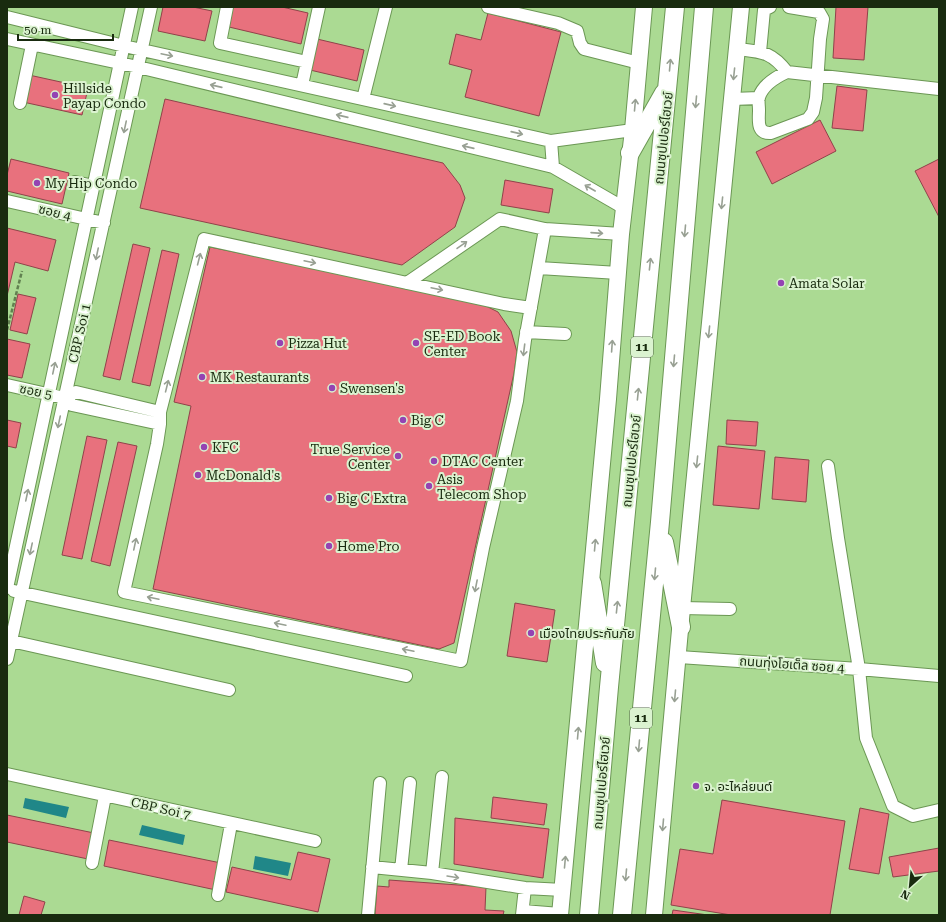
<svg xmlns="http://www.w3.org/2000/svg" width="946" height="922" viewBox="0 0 946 922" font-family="'Roboto Serif','Noto Sans Thai',serif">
<rect width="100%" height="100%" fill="#abda93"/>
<path fill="#208788" d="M 25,798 L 69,807 L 66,818 L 23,808 Z
M 142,825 L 185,835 L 183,845 L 139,835 Z
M 255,856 L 291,863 L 288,876 L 253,869 Z"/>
<path fill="#e8717d" stroke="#90424a" d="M 163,7 L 193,7 L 212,11 L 205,41 L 158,31 Z
M 233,7 L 282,7 L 308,13 L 301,44 L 229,27 Z
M 836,7 L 868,7 L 864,60 L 833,58 Z
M 488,13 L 561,32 L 539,116 L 465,97 L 472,70 L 449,64 L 456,34 L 481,40 Z
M 317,39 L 364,50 L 357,81 L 310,70 Z
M 29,75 L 88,88 L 82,115 L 23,102 Z
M 837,86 L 867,90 L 863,131 L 832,128 Z
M 165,99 L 443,163 L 460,185 L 465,198 L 455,227 L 402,265 L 140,208 Z
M 820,120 L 836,151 L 772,184 L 756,152 Z
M 11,159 L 69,173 L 62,204 L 7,191 L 7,175 Z
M 939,159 L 939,217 L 915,171 Z
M 505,180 L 553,189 L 549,213 L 501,205 Z
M 7,228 L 56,240 L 48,271 L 15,262 L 7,296 Z
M 133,244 L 150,248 L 120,380 L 103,376 Z
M 210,247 L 478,302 L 498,312 L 511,331 L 517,352 L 514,373 L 454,643 L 439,649 L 153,589 L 191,406 L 174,402 Z
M 162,250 L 179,254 L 150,386 L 132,382 Z
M 18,294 L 36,298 L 27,334 L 10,330 Z
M 7,339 L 30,344 L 22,378 L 7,375 Z
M 7,420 L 21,423 L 16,448 L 7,446 Z
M 727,420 L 758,422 L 756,446 L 726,444 Z
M 87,436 L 107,440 L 82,559 L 62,555 Z
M 118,442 L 137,446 L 110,566 L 91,561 Z
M 718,446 L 765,451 L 759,509 L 713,505 Z
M 775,457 L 809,460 L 806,502 L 772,499 Z
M 515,603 L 555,610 L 547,662 L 507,656 Z
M 493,797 L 547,804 L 544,825 L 491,818 Z
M 722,800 L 845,821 L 830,915 L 731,915 L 671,905 L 680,849 L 713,854 Z
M 860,808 L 889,814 L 879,874 L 849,869 Z
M 7,815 L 94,833 L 88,859 L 7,842 Z
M 455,818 L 549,829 L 543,878 L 454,864 Z
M 109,840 L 221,863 L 216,890 L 104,866 Z
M 939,848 L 939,871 L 893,877 L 889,857 Z
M 298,852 L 330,859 L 318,912 L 226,892 L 232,867 L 291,880 Z
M 389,880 L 486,887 L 485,910 L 504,911 L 503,915 L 375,915 L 377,886 L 389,887 Z
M 24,896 L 45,902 L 41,915 L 19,915 Z
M 673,910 L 708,915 L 672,915 Z"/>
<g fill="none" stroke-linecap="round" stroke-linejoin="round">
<defs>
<path id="minor" d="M 227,7 L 220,43 L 307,62
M 488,7 L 558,23 L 577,31 L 580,43 L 584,49 L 639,63
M 7,17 L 124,46 L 551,141 L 633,130
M 7,39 L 138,67 L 553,167 L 624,208
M 737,49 C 761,52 771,51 787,72 C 776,77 763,85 759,97 C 758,101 759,106 759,110 C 759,120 756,134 771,133 L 808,119 L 813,112 L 816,98 L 820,39 L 823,19 L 819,12 L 789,7
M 760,52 L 764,10 L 770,7
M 787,72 L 939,89
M 302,85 L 319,7
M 363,99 L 386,7
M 732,99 L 759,98
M 20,103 L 32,45
M 551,141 L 553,167
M 75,182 L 94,186
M 7,201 L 104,223
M 539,268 L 618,273
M 407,283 L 500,219 L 545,229 L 621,234
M 531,308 L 504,304 L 204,239 L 160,412 L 160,424 L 157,444 L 124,592 L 461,661 L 483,548 L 517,401 L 525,340 L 545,229
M 526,332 L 565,334
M 7,385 L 65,398 L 72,405 L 160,424
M 65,398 L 76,392 L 160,412
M 828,466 L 838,538 L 859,669 L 939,676
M 7,588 L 132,7
M 14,591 L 406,676
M 682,608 L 730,609
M 11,641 L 229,690
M 679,657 L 859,669 L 866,738 L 893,806 L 913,816 L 939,810
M 7,659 L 151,7
M 7,774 L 315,841
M 92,863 L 105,796
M 372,867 L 432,873 L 525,888 L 563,890
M 401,870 L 410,783
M 432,873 L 442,777
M 218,895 L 231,824
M 523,911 L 560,914
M 368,915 L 380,783
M 522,915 L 525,888"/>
<path id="major" d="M 560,915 L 608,399 L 621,234 L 633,130 L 644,7
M 654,915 L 682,608 L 741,7"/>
<path id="highway" d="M 630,153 L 664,93
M 664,542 L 681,627
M 592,583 L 605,663
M 589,915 L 609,687 L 675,7
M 622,915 L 660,522 L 704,7"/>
</defs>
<use href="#minor" stroke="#6b9754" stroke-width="14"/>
<use href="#major" stroke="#6b9754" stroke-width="18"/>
<use href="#highway" stroke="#6b9754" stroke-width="20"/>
<path stroke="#618150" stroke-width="2.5" stroke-dasharray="4 2" stroke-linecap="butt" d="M 7,330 L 22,271"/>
<use href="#minor" stroke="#fff" stroke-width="12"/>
<use href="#major" stroke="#fff" stroke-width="16"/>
<use href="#highway" stroke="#fff" stroke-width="18"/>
</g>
<defs><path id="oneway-shaft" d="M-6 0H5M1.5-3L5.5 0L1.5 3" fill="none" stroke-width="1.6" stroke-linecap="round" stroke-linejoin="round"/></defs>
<g stroke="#98a093">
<use href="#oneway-shaft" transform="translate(167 55) rotate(12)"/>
<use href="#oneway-shaft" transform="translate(670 65) rotate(-85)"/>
<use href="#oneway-shaft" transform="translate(734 74) rotate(96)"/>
<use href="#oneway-shaft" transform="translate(216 86) rotate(-167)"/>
<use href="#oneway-shaft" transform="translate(696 102) rotate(95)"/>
<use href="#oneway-shaft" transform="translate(390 105) rotate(13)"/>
<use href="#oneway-shaft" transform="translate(635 105) rotate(-85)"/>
<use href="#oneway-shaft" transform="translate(342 116) rotate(-167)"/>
<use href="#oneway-shaft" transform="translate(125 127) rotate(102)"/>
<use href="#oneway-shaft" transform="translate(517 133) rotate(13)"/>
<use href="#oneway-shaft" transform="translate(468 147) rotate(-167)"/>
<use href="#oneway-shaft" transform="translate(590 188) rotate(-150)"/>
<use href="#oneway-shaft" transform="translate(722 203) rotate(96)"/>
<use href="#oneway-shaft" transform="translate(685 231) rotate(95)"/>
<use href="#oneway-shaft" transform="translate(597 233) rotate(4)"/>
<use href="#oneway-shaft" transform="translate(462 245) rotate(-35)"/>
<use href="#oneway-shaft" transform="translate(97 254) rotate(102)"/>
<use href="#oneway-shaft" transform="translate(199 259) rotate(-76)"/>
<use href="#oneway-shaft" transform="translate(310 262) rotate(12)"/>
<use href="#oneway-shaft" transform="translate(650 264) rotate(-84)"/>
<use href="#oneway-shaft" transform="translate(437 289) rotate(12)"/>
<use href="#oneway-shaft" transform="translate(709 332) rotate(96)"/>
<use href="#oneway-shaft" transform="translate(612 346) rotate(-86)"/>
<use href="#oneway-shaft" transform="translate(524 350) rotate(97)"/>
<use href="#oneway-shaft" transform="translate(674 361) rotate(95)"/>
<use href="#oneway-shaft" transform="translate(54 368) rotate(-78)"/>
<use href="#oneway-shaft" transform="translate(167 386) rotate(-76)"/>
<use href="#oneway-shaft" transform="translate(638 394) rotate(-84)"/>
<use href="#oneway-shaft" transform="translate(59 422) rotate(102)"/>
<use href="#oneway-shaft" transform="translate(697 462) rotate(96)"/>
<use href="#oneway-shaft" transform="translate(27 495) rotate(-78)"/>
<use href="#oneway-shaft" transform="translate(135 544) rotate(-78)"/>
<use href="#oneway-shaft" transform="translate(595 545) rotate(-85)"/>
<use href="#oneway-shaft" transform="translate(31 549) rotate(102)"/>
<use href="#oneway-shaft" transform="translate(655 574) rotate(95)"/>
<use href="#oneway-shaft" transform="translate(476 586) rotate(101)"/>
<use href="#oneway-shaft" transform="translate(153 598) rotate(-168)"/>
<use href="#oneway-shaft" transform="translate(617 607) rotate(-84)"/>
<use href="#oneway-shaft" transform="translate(280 624) rotate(-168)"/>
<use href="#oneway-shaft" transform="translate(408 650) rotate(-168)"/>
<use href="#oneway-shaft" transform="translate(675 696) rotate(95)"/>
<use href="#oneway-shaft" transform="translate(578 733) rotate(-85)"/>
<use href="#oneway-shaft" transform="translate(639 746) rotate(95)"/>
<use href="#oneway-shaft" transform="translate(663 825) rotate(95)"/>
<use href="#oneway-shaft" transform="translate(565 862) rotate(-85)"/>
<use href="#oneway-shaft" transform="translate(626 875) rotate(95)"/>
<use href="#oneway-shaft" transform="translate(453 877) rotate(9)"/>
</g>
<g fill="#9443b3" stroke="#dbf3d0" stroke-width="1.5">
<circle cx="55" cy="95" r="4"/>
<circle cx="37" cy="183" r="4"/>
<circle cx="781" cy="283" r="4"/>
<circle cx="280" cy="343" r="4"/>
<circle cx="416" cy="343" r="4"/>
<circle cx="202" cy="377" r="4"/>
<circle cx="332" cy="388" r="4"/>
<circle cx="403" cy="420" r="4"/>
<circle cx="204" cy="447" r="4"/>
<circle cx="398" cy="456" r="4"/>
<circle cx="434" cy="461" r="4"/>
<circle cx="198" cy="475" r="4"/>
<circle cx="429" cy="486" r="4"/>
<circle cx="329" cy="498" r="4"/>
<circle cx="329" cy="546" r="4"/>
<circle cx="531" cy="633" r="4"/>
<circle cx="696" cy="786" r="4"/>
</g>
<g text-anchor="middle" stroke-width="4" stroke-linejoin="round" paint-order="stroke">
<g fill="#dbf3d0" stroke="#536749" stroke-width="1">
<rect x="631" y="337" width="22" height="20" rx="3"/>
<rect x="630" y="708" width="22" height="20" rx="3"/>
</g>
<g font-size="12" font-weight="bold" fill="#192b0f">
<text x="642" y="351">11</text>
<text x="641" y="722">11</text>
</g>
<g font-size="13" fill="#192b0f" stroke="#dbf3d0" text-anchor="start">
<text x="63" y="93">Hillside<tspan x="63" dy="15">Payap Condo</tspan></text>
<text x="45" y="188">My Hip Condo</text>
<text x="789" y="288">Amata Solar</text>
<text x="424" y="341">SE-ED Book<tspan x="424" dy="15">Center</tspan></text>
<text x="288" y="348">Pizza Hut</text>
<text x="210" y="382">MK Restaurants</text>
<text x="340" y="393">Swensen's</text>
<text x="411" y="425">Big C</text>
<text x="212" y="452">KFC</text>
<text x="390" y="454" text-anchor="end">True Service<tspan x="390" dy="15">Center</tspan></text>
<text x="442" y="466">DTAC Center</text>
<text x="206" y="480">McDonald's</text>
<text x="437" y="484">Asis<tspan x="437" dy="15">Telecom Shop</tspan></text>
<text x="337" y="503">Big C Extra</text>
<text x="337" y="551">Home Pro</text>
<text x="539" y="638">เมืองไทยประกันภัย</text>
<text x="704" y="791">จ. อะไหล่ยนต์</text>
</g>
<g font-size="13" fill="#192b0f" stroke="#dbf3d0">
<text transform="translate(663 138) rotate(-84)" y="5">ถนนซุปเปอร์ไฮเวย์</text>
<text transform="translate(55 212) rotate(14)" y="5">ซอย 4</text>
<text transform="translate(79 333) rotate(-77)" y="5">CBP Soi 1</text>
<text transform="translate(36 391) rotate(12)" y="5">ซอย 5</text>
<text transform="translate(631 461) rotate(-84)" y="5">ถนนซุปเปอร์ไฮเวย์</text>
<text transform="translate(792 664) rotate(4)" y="5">ถนนทุ่งโฮเต็ล ซอย 4</text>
<text transform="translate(601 783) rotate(-85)" y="5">ถนนซุปเปอร์ไฮเวย์</text>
<text transform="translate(161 808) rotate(13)" y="5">CBP Soi 7</text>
</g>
</g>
<rect width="946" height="922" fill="none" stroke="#192b0f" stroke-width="16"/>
<g transform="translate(910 886) rotate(207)" stroke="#dbf3d0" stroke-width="3" paint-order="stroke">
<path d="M0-3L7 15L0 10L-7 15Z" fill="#192b0f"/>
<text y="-6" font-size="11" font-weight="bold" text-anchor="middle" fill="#192b0f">N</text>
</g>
<path d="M18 34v6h95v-6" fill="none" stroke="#192b0f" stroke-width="2"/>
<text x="24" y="34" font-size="12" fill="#192b0f" stroke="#dbf3d0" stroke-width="3" paint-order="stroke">50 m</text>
</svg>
